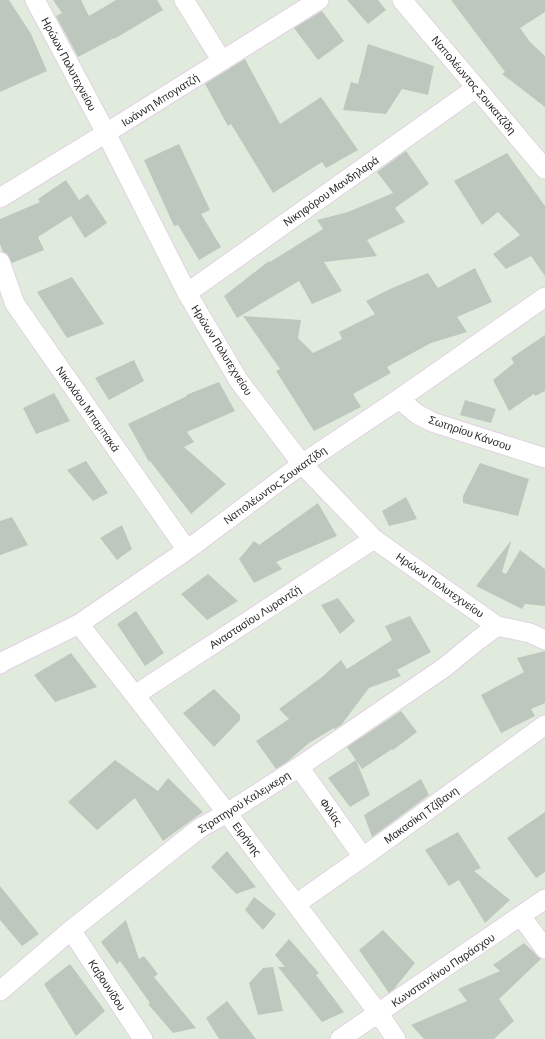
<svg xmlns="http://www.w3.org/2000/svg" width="545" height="1039" viewBox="0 0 545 1039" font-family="Barlow,sans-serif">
<rect width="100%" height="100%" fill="#e1ebdd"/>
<path fill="#bec7bd" d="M 0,0 L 9,0 L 31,34 L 47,71 L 0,92 Z
M 53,0 L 81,0 L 89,16 L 116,0 L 157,0 L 163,10 L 114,39 L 114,38 L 78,57 L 56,16 L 62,13 Z
M 347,0 L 378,0 L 386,10 L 368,24 Z
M 451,0 L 545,0 L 545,12 L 520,28 L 530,42 L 545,56 L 545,107 L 502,74 L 505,72 Z
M 322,11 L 344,41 L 318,60 L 294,28 Z
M 368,44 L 434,66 L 428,95 L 402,89 L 386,114 L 343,110 L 351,82 L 358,84 Z
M 245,59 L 280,124 L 321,97 L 358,150 L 326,168 L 322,162 L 273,193 L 231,124 L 228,126 L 205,84 Z
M 179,144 L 210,210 L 201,214 L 221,247 L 199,260 L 178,225 L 174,226 L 144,160 Z
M 406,151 L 429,184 L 395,208 L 405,222 L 367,240 L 377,256 L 324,262 L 342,291 L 312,304 L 299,281 L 237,318 L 224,296 L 269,261 L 270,262 L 323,229 L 317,220 L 348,212 L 393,193 L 377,172 Z
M 507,153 L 545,206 L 545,276 L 531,256 L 506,269 L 493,254 L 520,235 L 498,212 L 482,225 L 454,181 Z
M 66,180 L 79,200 L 88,194 L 107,223 L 85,238 L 71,216 L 38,237 L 44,250 L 12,263 L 7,254 L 3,252 L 0,244 L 0,219 L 40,202 L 38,199 Z
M 475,268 L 492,302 L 457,317 L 467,332 L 431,343 L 387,367 L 391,373 L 353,394 L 361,407 L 314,431 L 276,371 L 280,369 L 243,316 L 301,320 L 298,338 L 313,353 L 342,339 L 339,332 L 375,314 L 366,301 L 390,289 L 428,273 L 438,288 Z
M 72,277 L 104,324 L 67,338 L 37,292 Z
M 545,335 L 545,391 L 535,396 L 534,394 L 509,411 L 493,380 L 514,363 L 511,358 Z
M 134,360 L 144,381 L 109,400 L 95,378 Z
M 219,382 L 235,411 L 187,432 L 194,442 L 184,447 L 226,484 L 191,514 L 150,461 L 149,462 L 128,424 L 187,396 L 186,395 Z
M 54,393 L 70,421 L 36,434 L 23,408 Z
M 465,400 L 496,409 L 491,423 L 460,415 Z
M 86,461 L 108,493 L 93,501 L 67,470 Z
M 480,463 L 529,479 L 518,516 L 463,503 L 463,496 Z
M 406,497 L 417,519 L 389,526 L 382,511 Z
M 318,503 L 337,536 L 276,562 L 282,569 L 254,583 L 239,559 L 254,541 L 259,545 Z
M 12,517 L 28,545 L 0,555 L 0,521 Z
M 122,525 L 132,549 L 117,560 L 100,538 Z
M 510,542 L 511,542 L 502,572 L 506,574 L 520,550 L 545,569 L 545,606 L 525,604 L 522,609 L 476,586 Z
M 208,574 L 238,601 L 207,620 L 181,594 Z
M 338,598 L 355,621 L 340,634 L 321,605 Z
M 136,611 L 164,653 L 145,666 L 117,624 Z
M 410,616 L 431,652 L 397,670 L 401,676 L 369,688 L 342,724 L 335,729 L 334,728 L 309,743 L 287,762 L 276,769 L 256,741 L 289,719 L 279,709 L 322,677 L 341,660 L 347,669 L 392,640 L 385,626 Z
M 545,651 L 545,703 L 531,709 L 535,716 L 501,733 L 481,695 L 524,672 L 517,658 Z
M 71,653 L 97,687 L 55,702 L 34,675 Z
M 214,689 L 240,715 L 240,720 L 214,747 L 183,713 Z
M 401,711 L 417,732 L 393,750 L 392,749 L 362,769 L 347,747 Z
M 115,760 L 158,791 L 168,778 L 203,812 L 163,841 L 135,798 L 97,830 L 68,802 Z
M 356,760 L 370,795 L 350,807 L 328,778 Z
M 421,779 L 429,795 L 372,837 L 364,815 Z
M 545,812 L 545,872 L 536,878 L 507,838 Z
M 458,832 L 481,868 L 474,871 L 510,900 L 485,923 L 459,880 L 449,886 L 425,850 Z
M 227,851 L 256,887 L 236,894 L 211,867 Z
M 0,886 L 39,934 L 22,946 L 0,920 Z
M 254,897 L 276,914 L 263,930 L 245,910 Z
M 126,920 L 139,959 L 144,956 L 158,974 L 154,977 L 196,1028 L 173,1033 L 148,1004 L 150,1003 L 120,961 L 117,964 L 101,942 Z
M 383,930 L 415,963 L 394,989 L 389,993 L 359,950 Z
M 289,939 L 319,973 L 316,975 L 344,1012 L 322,1022 L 278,967 L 285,967 L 275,955 Z
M 524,943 L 541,959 L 499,999 L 514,1021 L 494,1039 L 424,1039 L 411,1025 L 467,1001 L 458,989 L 500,971 L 493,965 Z
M 70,964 L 105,1011 L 76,1036 L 44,984 Z
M 273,967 L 283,1011 L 258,1015 L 249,983 L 263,968 Z
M 227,1001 L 234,1010 L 256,1039 L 219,1039 L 206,1018 Z"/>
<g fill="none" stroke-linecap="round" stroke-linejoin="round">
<defs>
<path id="minor" d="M 35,0 L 106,133 L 187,293 L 239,381 L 302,464 L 374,539 L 497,626 L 530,633 L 545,640
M 184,0 L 222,61
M 402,0 L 545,169
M 0,198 L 106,133 L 319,0
M 0,262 L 15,304 L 187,550
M 187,293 L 476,88
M 399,399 L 417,414 L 432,422 L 545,458
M 79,624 L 227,813 L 379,1014 L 396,1039
M 0,664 L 4,661 L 79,624 L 187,550 L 302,464 L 399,399 L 545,297
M 135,695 L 374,539
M 299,767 L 363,857
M 296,904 L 363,857 L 545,725
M 521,916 L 545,949
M 71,930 L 143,1039
M 0,991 L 71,930 L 200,828 L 227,813 L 299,767 L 445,667 L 478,640 L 497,626
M 340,1039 L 545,899"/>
</defs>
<use href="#minor" stroke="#e1d2e2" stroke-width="21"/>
<use href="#minor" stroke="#fff" stroke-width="19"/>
</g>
<g text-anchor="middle" stroke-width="3.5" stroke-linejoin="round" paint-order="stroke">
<g font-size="11" fill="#2a2a2a" stroke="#fff">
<text transform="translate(69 64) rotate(62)" y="4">Ηρώων Πολυτεχνείου</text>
<text transform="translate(474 85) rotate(50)" y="4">Ναπολέωντος Σουκατζίδη</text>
<text transform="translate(160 100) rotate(-32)" y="4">Ιωάννη Μπογιατζή</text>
<text transform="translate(331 191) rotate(-35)" y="4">Νικηφόρου Μανδηλαρά</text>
<text transform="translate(222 350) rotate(58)" y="4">Ηρώων Πολυτεχνείου</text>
<text transform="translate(88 409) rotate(55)" y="4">Νικολάου Μπαμπακά</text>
<text transform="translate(470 433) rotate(19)" y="4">Σωτηρίου Κάνσου</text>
<text transform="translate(275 485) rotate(-36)" y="4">Ναπολέωντος Σουκατζίδη</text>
<text transform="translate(440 585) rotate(35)" y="4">Ηρώων Πολυτεχνείου</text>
<text transform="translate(255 617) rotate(-33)" y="4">Αναστασίου Λυραντζή</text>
<text transform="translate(244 802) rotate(-32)" y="4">Στρατηγού Καλεμκερη</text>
<text transform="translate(331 812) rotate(55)" y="4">Φιλίας</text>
<text transform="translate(421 815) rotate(-36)" y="4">Μακασίκη Τζίβανη</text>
<text transform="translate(247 839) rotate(53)" y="4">Ειρήνης</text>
<text transform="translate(443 970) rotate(-34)" y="4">Κωνσταντίνου Παράσχου</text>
<text transform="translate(107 985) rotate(57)" y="4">Καβουνίδου</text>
</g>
</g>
</svg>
